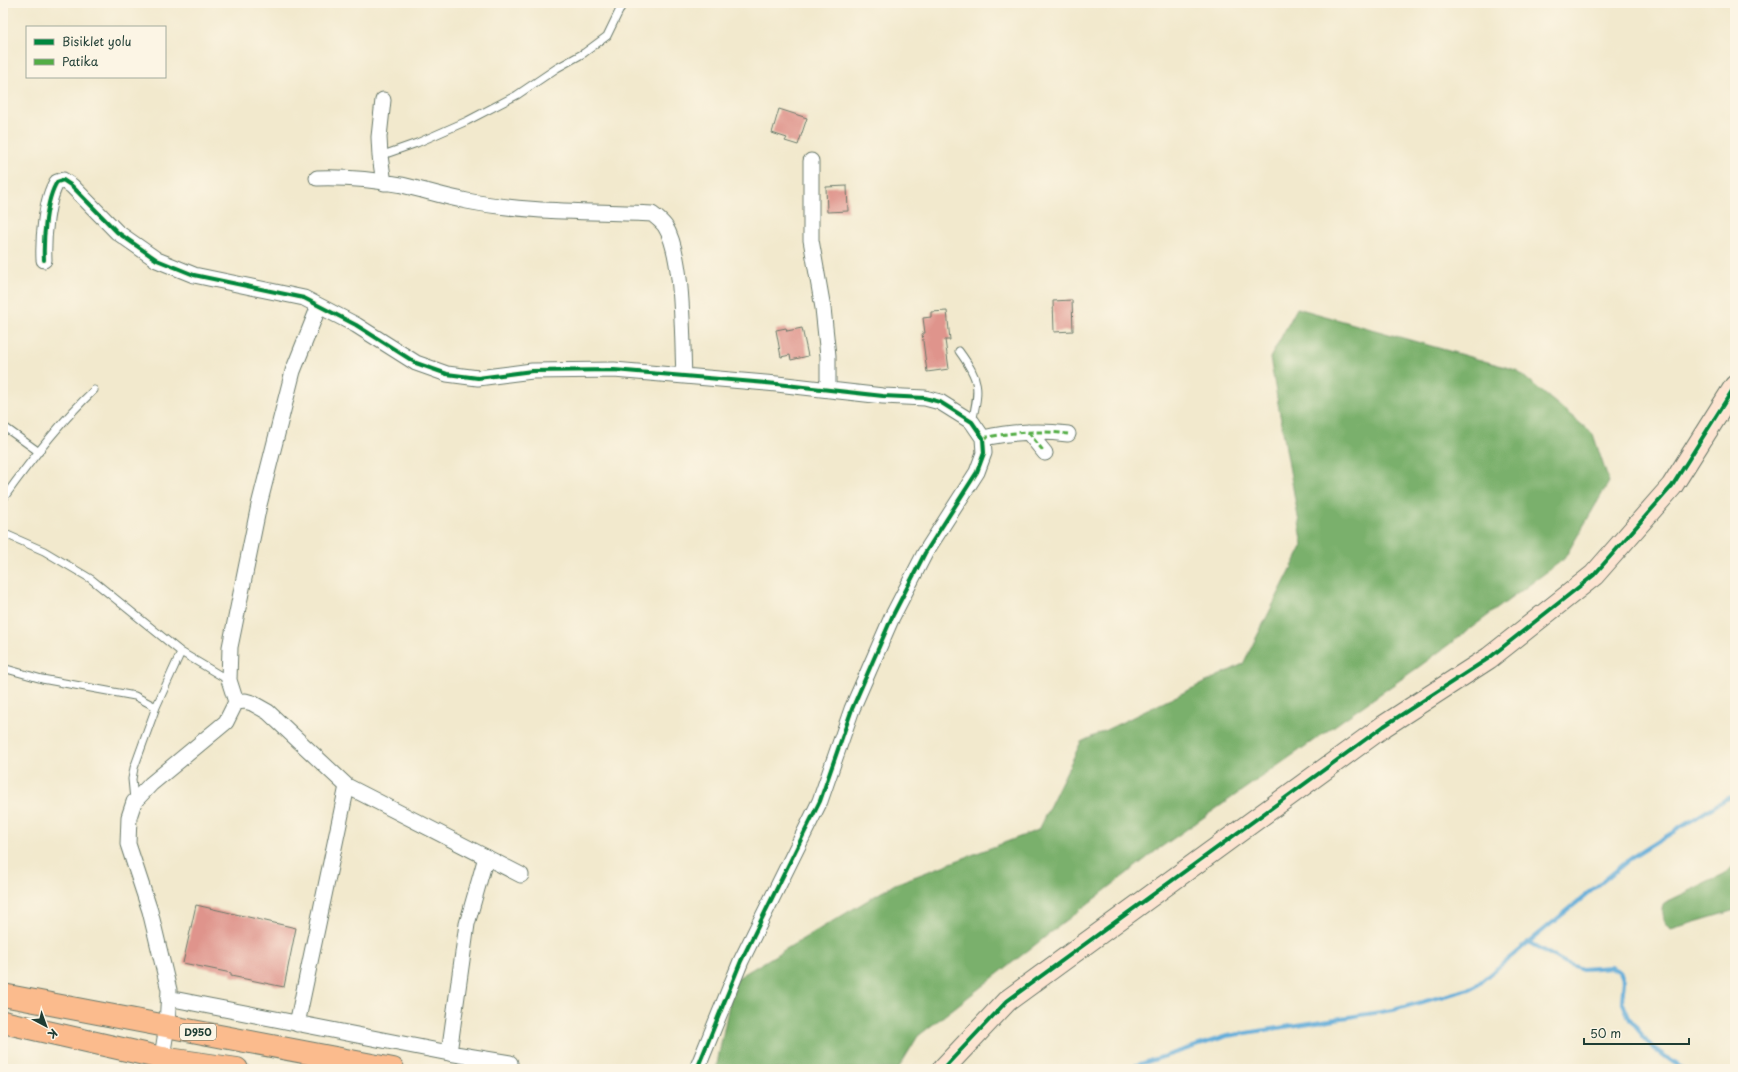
<svg xmlns="http://www.w3.org/2000/svg" width="1738" height="1072" viewBox="0 0 1738 1072" font-family="'Playpen Sans',sans-serif">
<rect width="100%" height="100%" fill="#fcf5e5"/>
<filter id="ink" filterUnits="userSpaceOnUse"><feTurbulence type="fractalNoise" baseFrequency=".025" numOctaves="2"/><feDisplacementMap in="SourceGraphic" scale="8" xChannelSelector="R" yChannelSelector="G"/><feConvolveMatrix kernelMatrix="1 2 1 2 8 2 1 2 1" color-interpolation-filters="sRGB"/></filter>
<filter id="wash" filterUnits="userSpaceOnUse"><feTurbulence type="fractalNoise" baseFrequency=".012" numOctaves="4" result="noise"/><feDisplacementMap in="SourceGraphic" scale="16" xChannelSelector="R" yChannelSelector="G"/><feGaussianBlur stdDeviation="0.9" result="paint"/><feColorMatrix in="noise" values="0 0 0 0 0 0 0 0 0 0 0 0 0 0 0 0 0 1.4 0 .05"/><feComposite in="paint" operator="in"/></filter>
<g filter="url(#wash)">
<rect width="100%" height="100%" fill="#f2e9cd"/>
<path fill="#7ab06c" stroke="#4c7650" d="M 1297,308 L 1516,370 L 1593,434 L 1609,482 L 1564,559 L 1420,666 L 1157,850 L 918,1036 L 898,1069 L 716,1069 L 734,980 L 895,884 L 1038,830 L 1081,742 L 1243,664 L 1303,545 L 1270,358 Z
M 1735,863 L 1735,910 L 1671,929 C 1663,920 1659,914 1664,903 L 1723,875 Z"/>
<g fill="none" stroke-linecap="round" stroke-linejoin="round">
<path stroke="#60acd9" stroke-width="4" d="M 1528,942 L 1566,963 L 1582,969 L 1611,967 L 1620,972 L 1624,980 L 1622,1001 L 1630,1020 L 1652,1047 L 1683,1069
M 1125,1069 L 1227,1036 L 1393,1010 L 1473,988 L 1630,859 L 1726,799 L 1735,796"/>
</g>
<g id="blocks">
<path fill="#df948c" d="M 779,109 L 807,118 L 798,145 L 785,141 L 787,138 L 772,133 Z
M 847,186 L 848,211 L 827,212 L 826,187 Z
M 1072,300 L 1073,331 L 1054,332 L 1053,301 Z
M 947,311 L 950,340 L 945,340 L 949,369 L 927,372 L 922,333 L 925,333 L 923,318 L 931,317 L 931,312 Z
M 786,328 L 787,331 L 802,328 L 808,356 L 791,360 L 790,355 L 781,357 L 776,330 Z
M 196,905 L 296,928 L 284,987 L 231,976 L 231,973 L 183,963 Z"/>
</g>
</g>
<g filter="url(#ink)">
<use href="#blocks" fill-opacity="0" stroke="#69796a" stroke-width="1"/>
<g fill="none" stroke-linecap="round" stroke-linejoin="round">
<defs>
<path id="lane" d="M 380,156 L 417,143 L 467,121 L 517,95 L 557,68 L 584,53 L 607,36 L 623,3
M 959,351 C 980,380 980,387 972,422
M 3,426 L 39,452
M 3,499 C 30,461 59,423 94,390
M 3,533 L 44,551 L 91,579 L 181,652 L 228,680
M 3,668 L 42,679 L 135,696 L 156,707
M 134,800 L 132,779 L 134,768 L 156,707 L 181,652"/>
<path id="street" d="M 383,100 L 379,137 L 380,156 L 384,183
M 811,161 L 811,240 L 823,308 L 828,356 L 828,390
M 317,178 C 346,177 375,180 402,185 C 424,190 445,197 467,201 C 528,213 590,211 652,214 C 656,217 662,222 665,226 C 684,256 682,339 684,376
M 44,260 C 43,239 46,199 57,182 L 63,180 L 72,186 L 117,232 L 157,260 L 194,275 L 304,298 L 356,325 L 416,363 L 447,374 L 478,378 L 532,371 L 614,370 L 777,384 L 883,396 L 925,398 L 940,402 L 972,422 L 983,438 L 984,453 L 977,472 L 925,553 L 892,617 L 852,709 L 820,801 L 741,961 L 697,1069
M 1028,432 L 1045,453
M 983,438 C 1011,432 1040,430 1068,434
M 236,702 L 245,701 L 252,703 L 268,712 L 347,786 L 521,875
M 168,998 L 449,1053 L 510,1063
M 297,1024 L 347,786
M 449,1053 L 467,924 L 486,857
M 160,1069 L 167,1026 L 169,990 L 150,911 L 128,844 L 129,817 L 134,802 L 151,784 L 226,722 L 236,702 L 229,680 L 230,647 L 259,505 L 293,371 L 319,306"/>
<path id="secondary" d="M 943,1069 L 1007,1001 L 1384,726 L 1489,658 L 1594,575 L 1672,486 L 1735,386"/>
<path id="highway" d="M 3,995 L 393,1069
M 3,1022 L 162,1058 L 237,1069"/>
</defs>
<use href="#lane" stroke="#69796a" stroke-width="9"/>
<use href="#street" stroke="#69796a" stroke-width="17"/>
<use href="#secondary" stroke="#69796a" stroke-width="23"/>
<use href="#highway" stroke="#69796a" stroke-width="24"/>
<use href="#lane" stroke="#fff" stroke-width="7"/>
<use href="#street" stroke="#fff" stroke-width="15"/>
<use href="#secondary" stroke="#fde4d1" stroke-width="21"/>
<use href="#highway" stroke="#fbbb8d" stroke-width="22"/>
<path stroke="#52ad45" stroke-width="3" stroke-dasharray="6 3" stroke-linecap="butt" d="M 1028,432 L 1045,453
M 983,438 C 1011,432 1040,430 1068,434"/>
<defs>
<path id="cycleway" d="M 44,260 C 43,239 46,199 57,182 L 63,180 L 72,186 L 117,232 L 157,260 L 194,275 L 304,298 L 356,325 L 416,363 L 447,374 L 478,378 L 532,371 L 614,370 L 777,384 L 883,396 L 925,398 L 940,402 L 972,422 L 983,438 L 984,453 L 977,472 L 925,553 L 892,617 L 852,709 L 820,801 L 741,961 L 697,1069
M 943,1069 L 1007,1001 L 1384,726 L 1489,658 L 1594,575 L 1672,486 L 1735,386"/>
</defs>
<use href="#cycleway" stroke="#fcf5e5" stroke-width="6"/>
<use href="#cycleway" stroke="#00873e" stroke-width="4"/>
</g>
</g>
<g text-anchor="middle" stroke-width="3" stroke-linejoin="round" paint-order="stroke">
<rect fill="#fcf5e5" stroke="#617469" stroke-width="1" x="180" y="1024" width="36" height="16" rx="3"/>
<g font-size="10" font-weight="bold" fill="#1f3d34">
<text x="198" y="1036">D950</text>
</g>
</g>
<rect width="1738" height="1072" fill="none" stroke="#fcf5e5" stroke-width="16"/>
<rect x="26" y="26" width="140" height="52" fill="#fcf5e5" stroke="#a4ab9e"/>
<rect x="34" y="39" width="20" height="6" fill="#00873e" stroke="#a4ab9e"/>
<text x="62" y="46" font-size="12" fill="#1f3d34">Bisiklet yolu</text>
<rect x="34" y="59" width="20" height="6" fill="#52ad45" stroke="#a4ab9e"/>
<text x="62" y="66" font-size="12" fill="#1f3d34">Patika</text>
<g transform="translate(46 1026) rotate(139)" stroke="#fcf5e5" stroke-width="3" paint-order="stroke">
<path d="M0-3L7 15L0 10L-7 15Z" fill="#1f3d34"/>
<text y="-6" font-size="11" font-weight="bold" text-anchor="middle" fill="#1f3d34">K</text>
</g>
<path d="M1584 1038v6h105v-6" fill="none" stroke="#1f3d34" stroke-width="2"/>
<text x="1590" y="1038" font-size="12" fill="#1f3d34" stroke="#fcf5e5" stroke-width="3" paint-order="stroke">50 m</text>
</svg>
